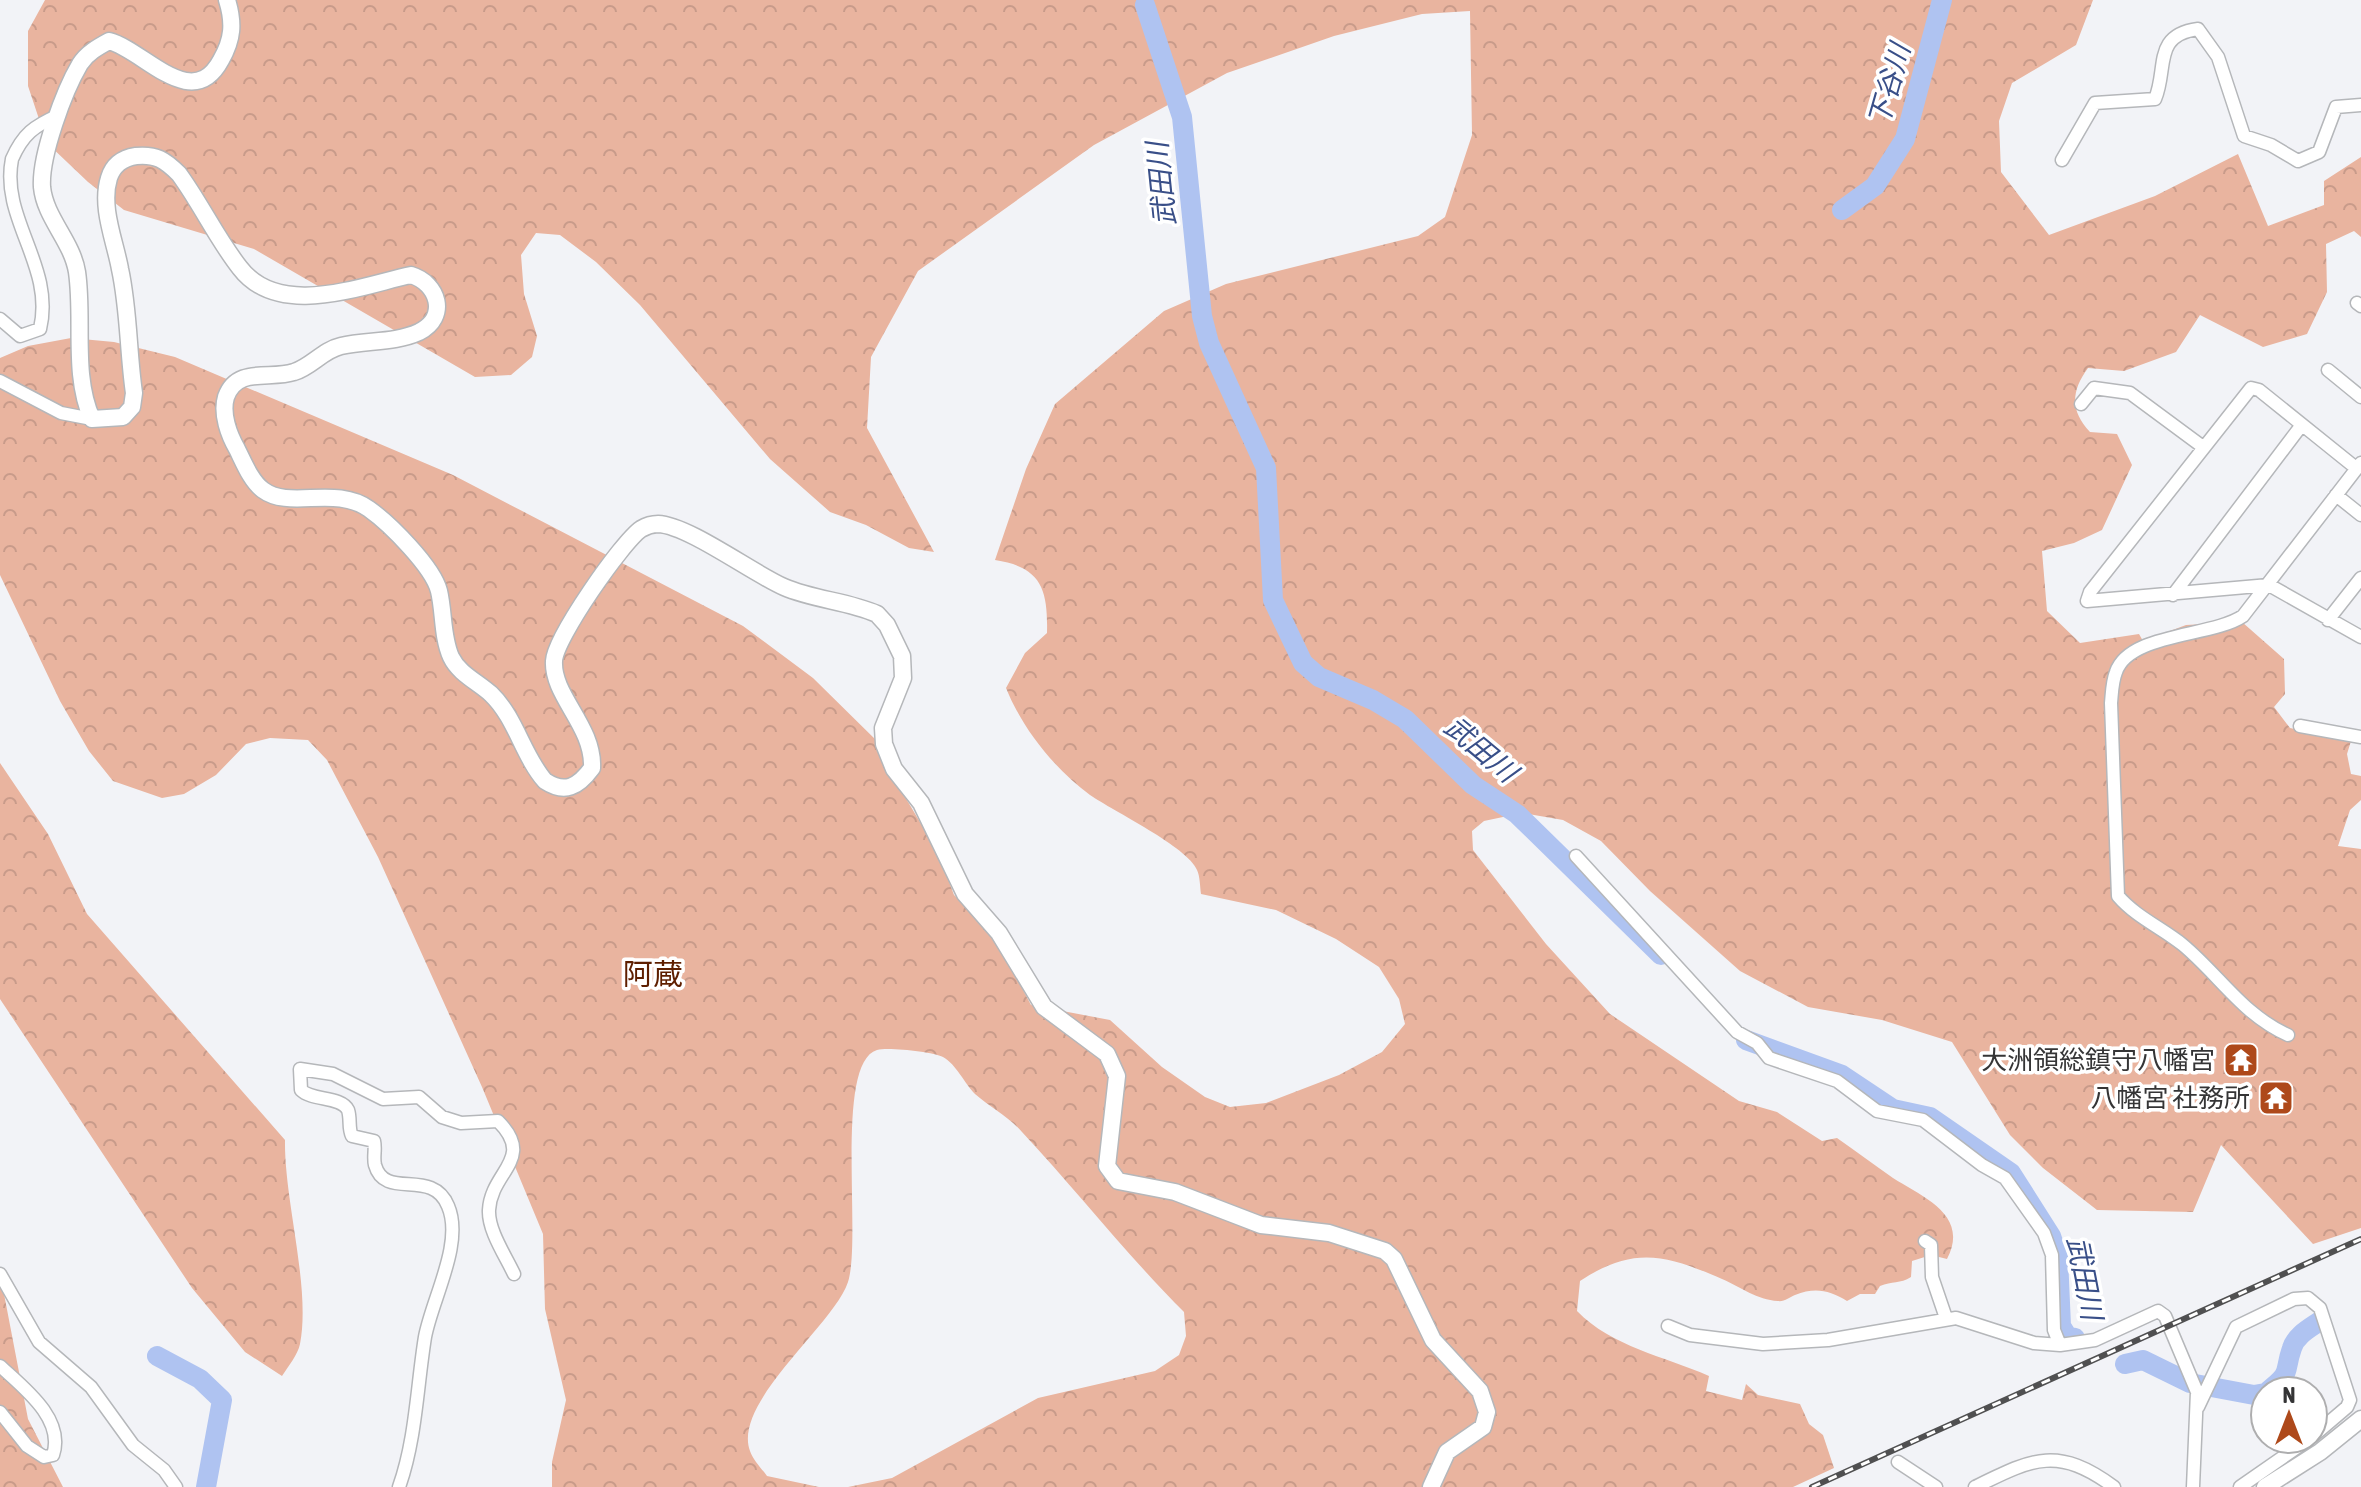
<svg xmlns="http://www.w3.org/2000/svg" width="2361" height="1487" viewBox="0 0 2361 1487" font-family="'Asap Condensed','Noto Sans JP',sans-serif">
<defs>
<pattern id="forest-crowns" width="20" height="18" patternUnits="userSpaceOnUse" patternTransform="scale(2)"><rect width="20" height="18" fill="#e9b49f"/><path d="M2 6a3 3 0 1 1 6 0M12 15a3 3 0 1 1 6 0" fill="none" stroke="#c89b8a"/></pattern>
</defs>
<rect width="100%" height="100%" fill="#f2f3f7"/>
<path fill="url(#forest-crowns)" d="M 45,0 L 2093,0 L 2076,45 L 2012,83 L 1999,121 L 2001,172 L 2049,235 L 2155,196 L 2238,154 L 2268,226 L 2324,205 L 2324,181 L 2361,157 L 2361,237 L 2354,231 L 2326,244 L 2327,292 L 2307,334 L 2263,347 L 2200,315 L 2176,352 L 2124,371 L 2088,368 C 2071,391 2070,411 2090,432 L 2117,434 L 2132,465 L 2102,530 L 2074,543 L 2042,551 L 2047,611 L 2080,643 L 2139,634 L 2143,641 L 2186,625 L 2242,622 L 2284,659 L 2285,694 L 2274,707 L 2290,728 L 2351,741 L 2347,754 L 2351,774 L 2361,776 L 2361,800 L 2350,810 L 2338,846 L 2361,849 L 2361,1228 L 2313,1244 L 2221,1145 L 2193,1212 L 2097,1210 L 2043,1168 L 2010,1135 L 1952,1042 L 1882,1020 L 1808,1007 L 1740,971 L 1650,891 L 1601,841 L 1563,820 L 1522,813 L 1484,821 L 1472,831 L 1473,850 L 1546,944 L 1610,1014 L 1739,1101 L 1777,1112 L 1822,1141 L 1837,1138 C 1856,1151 1874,1165 1893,1178 C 1923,1197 1970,1215 1947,1259 L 1931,1255 L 1912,1261 L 1911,1277 C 1900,1284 1892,1281 1880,1286 L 1875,1294 L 1860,1294 L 1847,1301 C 1829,1290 1815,1287 1795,1295 C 1790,1297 1784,1302 1778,1301 C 1757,1300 1741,1287 1722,1279 C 1667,1255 1634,1245 1580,1281 L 1577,1311 C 1612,1347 1664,1356 1709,1376 L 1706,1391 L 1742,1400 L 1746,1384 L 1758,1395 L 1800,1404 L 1809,1424 L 1823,1435 L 1834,1468 L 1793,1487 L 848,1487 L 892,1478 L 1038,1398 L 1155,1371 L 1179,1355 L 1186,1336 L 1184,1312 C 1127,1255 1077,1191 1022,1132 C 1009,1117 990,1107 975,1094 C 965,1084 956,1064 943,1057 C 933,1052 889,1047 877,1050 C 834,1063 862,1238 848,1282 C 834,1325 732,1402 750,1451 C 753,1460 762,1469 767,1476 L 819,1487 L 552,1487 L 552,1462 L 566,1400 L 545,1309 L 543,1234 L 482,1087 L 378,857 L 327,760 L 308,740 L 270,738 L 246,744 L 216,775 L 184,794 L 162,798 L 113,781 L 89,751 L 60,701 L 0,575 L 0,358 L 28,346 L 71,338 L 114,342 L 175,357 L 453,475 L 743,626 L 813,678 L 880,744 L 892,775 L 939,854 L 954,895 L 980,919 L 1000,946 L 1031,1005 L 1110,1020 L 1162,1067 L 1205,1097 L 1230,1107 L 1266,1103 L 1339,1075 L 1382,1052 L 1405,1024 L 1399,999 L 1379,967 L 1336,939 L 1276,910 L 1201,894 C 1200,887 1200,876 1197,870 C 1188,847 1113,811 1090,795 C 1054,768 1023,730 1006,688 L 1025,653 L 1047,633 C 1048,590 1042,567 995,560 L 1026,469 L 1055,404 L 1164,311 L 1226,284 L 1418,236 L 1445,217 L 1472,135 L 1470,11 L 1422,14 L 1334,36 L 1227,73 L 1094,145 L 918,271 L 871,357 L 867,428 L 934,552 L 909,548 L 866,525 L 830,512 L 770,459 L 640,305 L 596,262 L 560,235 L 536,233 L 521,255 L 524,294 L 537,336 L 532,357 L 511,375 L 475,377 L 254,249 L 124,210 L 88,182 L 47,143 L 28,86 L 28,31 Z
M 0,763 L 48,834 L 87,914 L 285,1140 C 284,1201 311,1287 300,1344 C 298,1354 288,1367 282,1376 L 245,1352 L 192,1288 L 0,999 Z
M 0,1273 L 28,1419 L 63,1487 L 0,1487 Z"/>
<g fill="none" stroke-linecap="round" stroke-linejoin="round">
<path stroke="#afc3f1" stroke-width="20" d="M 1145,5 L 1182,117 L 1202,316 L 1209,343 L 1266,468 L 1273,600 L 1303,663 L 1319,677 L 1373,700 L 1405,719 L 1473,785 L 1517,814 L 1661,955
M 1842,210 L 1875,186 L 1905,139 L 1942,0
M 1746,1040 L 1842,1075 L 1893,1109 L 1930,1117 L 2011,1173 L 2051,1236 L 2058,1257 L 2061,1326 L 2068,1337 L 2075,1338
M 157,1356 L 200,1379 L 222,1400 L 206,1487
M 2125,1364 L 2143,1360 L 2190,1383 L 2254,1395 L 2265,1393
M 2268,1391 C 2293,1371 2283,1374 2292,1348 C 2296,1335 2310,1328 2320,1321"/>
<defs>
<path id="minor" d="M 2062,160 L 2095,103 L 2155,99 C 2168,69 2152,35 2198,29 L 2218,57 L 2244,136 L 2271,145 L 2298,161 L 2319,152 L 2336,107 L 2361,105
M 2357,303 L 2361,306
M 0,319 L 20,336 L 40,329 C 55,266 0,219 12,159 C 23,134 34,126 59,115
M 2328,370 L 2361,397
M 0,381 L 61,413 L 92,419
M 2081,404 L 2094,388 L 2130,393 L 2203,447
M 2356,468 L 2259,390 L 2251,388 L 2090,592 L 2087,601 L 2269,585 L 2361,637
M 2336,495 L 2361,515
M 2173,595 L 2301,426
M 2328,620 L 2361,578
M 2300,726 L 2361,737
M 1576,856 L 1737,1032 L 1757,1043 L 1769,1058 L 1837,1081 L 1877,1111 L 1923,1120 L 1982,1165 L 2005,1178 L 2044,1233 L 2052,1255 L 2054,1330 L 2060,1345
M 2288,1035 C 2243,1015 2220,976 2183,945 C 2162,928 2136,917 2118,896 L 2111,703 C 2112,693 2112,682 2116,672 C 2129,633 2212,637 2243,616 L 2361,463
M 1925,1241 L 1931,1245 L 1932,1277 L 1946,1318
M 0,1274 L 39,1342 L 91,1387 L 133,1445 L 164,1470 L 176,1487
M 1668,1326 L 1690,1335 L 1763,1344 L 1828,1340 L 1956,1318 L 2034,1343 L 2060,1345 L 2095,1340 L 2158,1311 L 2165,1316 L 2197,1392 L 2193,1487
M 0,1366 C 24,1388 65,1419 53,1455 L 44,1457 L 27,1446 L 0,1412
M 2198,1407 L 2236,1327 L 2294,1299 L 2308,1298 L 2320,1308 L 2350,1400 L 2347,1407 L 2313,1436
M 1898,1462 L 1936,1487
M 399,1487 C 416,1439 417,1386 425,1337 C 432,1299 464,1243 448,1206 C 432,1167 385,1201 375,1165 C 373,1157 376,1149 374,1141 L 352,1136 C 348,1128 351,1119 348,1110 C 341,1096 312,1101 301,1090 L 300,1069 L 333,1074 L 383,1099 L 419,1097 L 442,1117 L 461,1123 L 498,1121 C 536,1159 491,1171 489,1210 C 488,1230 505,1255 514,1274
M 1975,1487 C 2032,1459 2057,1445 2114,1487
M 2240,1487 L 2309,1439"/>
<path id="tertiary" d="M 227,0 C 234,23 233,39 221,60 C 192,114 144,50 109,41 C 98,47 87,53 80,64 C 64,91 40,156 42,187 C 45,218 72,241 77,272 C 84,320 72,374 92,419 L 123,417 L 132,407 L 134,393 C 128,352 129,310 120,269 C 115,241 100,207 109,178 C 113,165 123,158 136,156 C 156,154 165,160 179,174 C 201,204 217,239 240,268 C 279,319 360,286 411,275 C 438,283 449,317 419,332 C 395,343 367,340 341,346 C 323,350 311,367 294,372 C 270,380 237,366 226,397 C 221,414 229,435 237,449 C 244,463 251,481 263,490 C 290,510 335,485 369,509 C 390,524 433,567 439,591 C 444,612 442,637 451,657 C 459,674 478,682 491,694 C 516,718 523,756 545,781 C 565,794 578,787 592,768 C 594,726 552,696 554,661 C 555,638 622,542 641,529 C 646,526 652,524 658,524 C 688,525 752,573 784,587 C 814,600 848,601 877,614 L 887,625 L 902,656 L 903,678 L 883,728 L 884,744 L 894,769 L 921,803 L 965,894 L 999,933 L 1044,1007 L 1107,1054 L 1117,1076 L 1107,1166 L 1118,1181 L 1175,1192 L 1261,1225 L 1329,1233 L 1385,1251 L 1394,1259 L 1433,1340 L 1480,1391 L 1487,1412 L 1483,1427 L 1447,1452 L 1431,1487
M 2265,1487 L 2320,1452 L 2361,1419"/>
</defs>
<use href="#minor" stroke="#b5b7ba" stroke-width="15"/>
<use href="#tertiary" stroke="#b5b7ba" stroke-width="19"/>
<use href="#minor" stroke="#fff" stroke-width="12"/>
<use href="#tertiary" stroke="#fff" stroke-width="16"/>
<defs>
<path id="rail" d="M 1812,1487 L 2361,1239"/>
</defs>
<use href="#rail" stroke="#505051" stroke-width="6"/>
<use href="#rail" stroke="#fff" stroke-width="3" stroke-dasharray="9" stroke-linecap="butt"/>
</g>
<defs>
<symbol id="temple-square" viewBox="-11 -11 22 22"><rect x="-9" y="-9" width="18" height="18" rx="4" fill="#ae491a" stroke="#fff"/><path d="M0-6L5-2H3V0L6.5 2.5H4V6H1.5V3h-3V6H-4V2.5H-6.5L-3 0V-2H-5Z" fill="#fff"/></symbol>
</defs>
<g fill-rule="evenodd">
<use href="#temple-square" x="2221" y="1040" width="40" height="40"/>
<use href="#temple-square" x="2256" y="1078" width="40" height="40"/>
</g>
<g text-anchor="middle" stroke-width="7" stroke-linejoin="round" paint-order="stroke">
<g font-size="26" fill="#353536" stroke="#fff" text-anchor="end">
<text x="2215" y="1069">大洲領総鎮守八幡宮</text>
<text x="2250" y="1107">八幡宮 社務所</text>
</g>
<g font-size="28" font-style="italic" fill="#394f88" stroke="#fff">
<text transform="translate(1889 85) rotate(-74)" y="10">下谷川</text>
<text transform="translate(1161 184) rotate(-96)" y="10">武田川</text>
<text transform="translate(1481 749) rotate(40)" y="10">武田川</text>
<text transform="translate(2085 1278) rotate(79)" y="10">武田川</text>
</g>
<g font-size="30" fill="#5e1f00" stroke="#fff">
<text x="653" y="985">阿蔵</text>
</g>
</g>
<g transform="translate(2289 1415)"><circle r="38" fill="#ffffff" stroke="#aeaeaf" stroke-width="2"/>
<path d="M0-6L14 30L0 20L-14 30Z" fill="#ae491a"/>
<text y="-12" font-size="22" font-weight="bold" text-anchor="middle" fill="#353536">N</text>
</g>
</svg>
